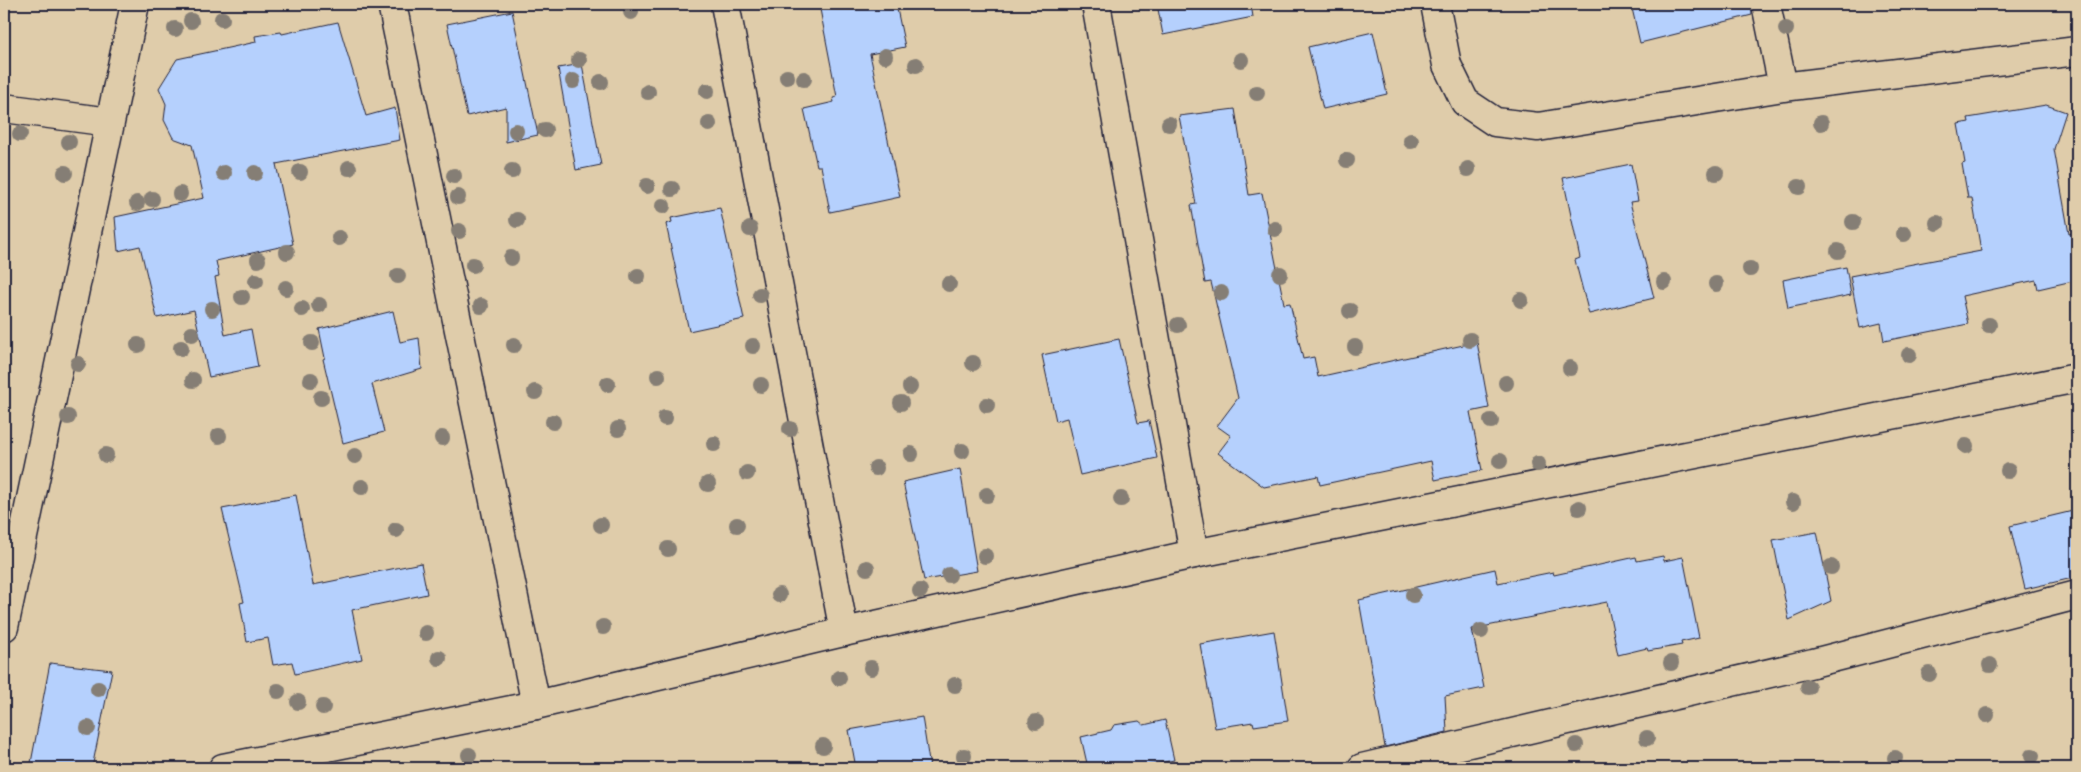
<svg xmlns="http://www.w3.org/2000/svg" width="2081" height="772" viewBox="0 0 2081 772" font-family="Sriracha,sans-serif">
<rect width="100%" height="100%" fill="#dfccaa"/>
<filter id="ink" filterUnits="userSpaceOnUse"><feTurbulence type="fractalNoise" baseFrequency=".02" numOctaves="2"/><feDisplacementMap in="SourceGraphic" scale="10" xChannelSelector="R" yChannelSelector="G"/><feConvolveMatrix kernelMatrix="1 2 1 2 8 2 1 2 1" color-interpolation-filters="sRGB"/></filter>
<g filter="url(#ink)">
<path fill="#b5d0fd" stroke="#22223b" d="M 819,4 L 896,4 L 905,47 L 870,54 L 900,197 L 830,212 L 821,166 L 817,166 L 804,109 L 834,102 L 833,98 L 837,97 Z
M 1157,4 L 1251,4 L 1253,17 L 1163,35 Z
M 1631,4 L 1751,4 L 1752,15 L 1640,43 Z
M 512,11 L 538,135 L 506,142 L 506,107 L 467,116 L 447,24 Z
M 338,22 L 366,116 L 395,108 L 400,140 L 276,164 L 293,244 L 216,261 L 219,276 L 215,277 L 225,335 L 251,329 L 258,367 L 209,377 L 194,310 L 157,318 L 140,246 L 118,251 L 115,217 L 204,198 L 192,145 L 173,138 L 164,120 L 166,104 L 159,88 L 177,59 L 256,42 L 255,36 L 281,32 L 282,34 Z
M 1373,32 L 1387,94 L 1323,109 L 1308,47 Z
M 582,64 L 601,165 L 576,170 L 558,68 Z
M 2046,105 L 2066,112 L 2054,149 L 2069,234 L 2077,232 L 2077,280 L 2038,289 L 2036,280 L 1962,296 L 1968,324 L 1884,341 L 1881,323 L 1860,328 L 1850,276 L 1981,251 L 1972,198 L 1968,198 L 1962,164 L 1965,163 L 1958,124 L 1969,122 L 1968,118 Z
M 1235,109 L 1249,195 L 1262,193 L 1284,304 L 1290,303 L 1303,359 L 1314,357 L 1318,377 L 1477,342 L 1489,408 L 1470,412 L 1482,470 L 1435,480 L 1431,461 L 1320,485 L 1318,476 L 1264,487 L 1218,453 L 1231,436 L 1217,426 L 1238,398 L 1211,282 L 1205,283 L 1191,205 L 1196,204 L 1179,116 Z
M 1631,164 L 1638,201 L 1630,202 L 1654,298 L 1589,314 L 1575,260 L 1580,258 L 1563,178 Z
M 720,208 L 744,319 L 689,331 L 666,224 L 672,222 L 671,218 Z
M 1846,267 L 1851,295 L 1788,308 L 1783,280 Z
M 393,311 L 400,342 L 419,338 L 422,369 L 372,384 L 384,432 L 343,443 L 323,359 L 325,358 L 319,329 Z
M 1119,339 L 1138,423 L 1149,421 L 1157,458 L 1080,475 L 1067,418 L 1056,421 L 1042,355 Z
M 960,469 L 977,571 L 924,580 L 903,482 Z
M 296,495 L 313,585 L 421,563 L 427,594 L 352,610 L 362,659 L 295,674 L 292,662 L 273,665 L 268,638 L 247,642 L 240,603 L 244,602 L 222,509 Z
M 2077,510 L 2077,577 L 2025,589 L 2010,526 Z
M 1817,532 L 1831,601 L 1789,620 L 1773,540 Z
M 1663,556 L 1664,561 L 1683,557 L 1699,638 L 1681,642 L 1682,645 L 1648,651 L 1647,648 L 1618,655 L 1607,602 L 1472,629 L 1484,688 L 1445,696 L 1447,732 L 1385,747 L 1359,600 L 1495,569 L 1498,583 L 1553,572 L 1554,575 L 1636,557 L 1637,561 Z
M 1274,631 L 1288,721 L 1254,726 L 1253,722 L 1215,728 L 1200,644 Z
M 50,663 L 112,670 L 92,768 L 30,768 Z
M 922,717 L 930,768 L 856,768 L 849,730 Z
M 1165,720 L 1174,760 L 1136,768 L 1088,768 L 1081,737 L 1111,730 L 1114,725 L 1139,721 L 1144,725 Z"/>
<g fill="none" stroke-linecap="round" stroke-linejoin="round">
<defs>
<path id="street" d="M 392,4 L 536,705
M 725,4 L 844,632
M 1096,4 L 1194,554
M 1435,4 L 1447,65 L 1465,102 L 1495,122 L 1538,127 L 1783,87 L 2077,51
M 1766,4 L 1783,87
M 4,108 L 110,122
M 4,627 L 135,4
M 1362,768 L 1813,663 L 2077,595"/>
<path id="secondary" d="M 223,768 L 536,705 L 844,632 L 1194,554 L 2077,378"/>
</defs>
<use href="#street" stroke="#22223b" stroke-width="31"/>
<use href="#secondary" stroke="#22223b" stroke-width="31"/>
<use href="#street" stroke="#dfccaa" stroke-width="28"/>
<use href="#secondary" stroke="#dfccaa" stroke-width="28"/>
</g>
<g fill="#857e74">
<circle cx="631" cy="12" r="8"/>
<circle cx="222" cy="19" r="8"/>
<circle cx="191" cy="21" r="8"/>
<circle cx="175" cy="29" r="8"/>
<circle cx="1786" cy="29" r="8"/>
<circle cx="885" cy="56" r="8"/>
<circle cx="579" cy="60" r="8"/>
<circle cx="1241" cy="60" r="8"/>
<circle cx="916" cy="65" r="8"/>
<circle cx="787" cy="77" r="8"/>
<circle cx="804" cy="79" r="8"/>
<circle cx="573" cy="81" r="8"/>
<circle cx="601" cy="82" r="8"/>
<circle cx="707" cy="91" r="8"/>
<circle cx="648" cy="92" r="8"/>
<circle cx="1257" cy="93" r="8"/>
<circle cx="1821" cy="123" r="8"/>
<circle cx="709" cy="124" r="8"/>
<circle cx="1169" cy="124" r="8"/>
<circle cx="545" cy="130" r="8"/>
<circle cx="516" cy="131" r="8"/>
<circle cx="20" cy="134" r="8"/>
<circle cx="1411" cy="141" r="8"/>
<circle cx="69" cy="142" r="8"/>
<circle cx="1347" cy="160" r="8"/>
<circle cx="349" cy="168" r="8"/>
<circle cx="1468" cy="169" r="8"/>
<circle cx="512" cy="171" r="8"/>
<circle cx="300" cy="172" r="8"/>
<circle cx="65" cy="173" r="8"/>
<circle cx="224" cy="173" r="8"/>
<circle cx="255" cy="173" r="8"/>
<circle cx="1716" cy="173" r="8"/>
<circle cx="454" cy="176" r="8"/>
<circle cx="647" cy="186" r="8"/>
<circle cx="1799" cy="187" r="8"/>
<circle cx="672" cy="189" r="8"/>
<circle cx="180" cy="194" r="8"/>
<circle cx="458" cy="197" r="8"/>
<circle cx="152" cy="199" r="8"/>
<circle cx="137" cy="203" r="8"/>
<circle cx="663" cy="206" r="8"/>
<circle cx="517" cy="220" r="8"/>
<circle cx="1853" cy="222" r="8"/>
<circle cx="1937" cy="223" r="8"/>
<circle cx="750" cy="229" r="8"/>
<circle cx="1275" cy="229" r="8"/>
<circle cx="459" cy="231" r="8"/>
<circle cx="1904" cy="234" r="8"/>
<circle cx="339" cy="238" r="8"/>
<circle cx="1838" cy="251" r="8"/>
<circle cx="287" cy="252" r="8"/>
<circle cx="511" cy="258" r="8"/>
<circle cx="258" cy="260" r="8"/>
<circle cx="473" cy="265" r="8"/>
<circle cx="1750" cy="269" r="8"/>
<circle cx="1280" cy="274" r="8"/>
<circle cx="398" cy="276" r="8"/>
<circle cx="638" cy="276" r="8"/>
<circle cx="256" cy="281" r="8"/>
<circle cx="1664" cy="282" r="8"/>
<circle cx="949" cy="284" r="8"/>
<circle cx="1716" cy="284" r="8"/>
<circle cx="286" cy="288" r="8"/>
<circle cx="1221" cy="293" r="8"/>
<circle cx="760" cy="295" r="8"/>
<circle cx="242" cy="297" r="8"/>
<circle cx="1521" cy="300" r="8"/>
<circle cx="319" cy="305" r="8"/>
<circle cx="481" cy="306" r="8"/>
<circle cx="212" cy="309" r="8"/>
<circle cx="302" cy="309" r="8"/>
<circle cx="1350" cy="311" r="8"/>
<circle cx="1178" cy="325" r="8"/>
<circle cx="1989" cy="325" r="8"/>
<circle cx="192" cy="334" r="8"/>
<circle cx="1470" cy="340" r="8"/>
<circle cx="312" cy="343" r="8"/>
<circle cx="138" cy="345" r="8"/>
<circle cx="514" cy="345" r="8"/>
<circle cx="753" cy="346" r="8"/>
<circle cx="1355" cy="347" r="8"/>
<circle cx="181" cy="348" r="8"/>
<circle cx="1909" cy="355" r="8"/>
<circle cx="973" cy="363" r="8"/>
<circle cx="78" cy="364" r="8"/>
<circle cx="1570" cy="368" r="8"/>
<circle cx="658" cy="376" r="8"/>
<circle cx="193" cy="380" r="8"/>
<circle cx="311" cy="380" r="8"/>
<circle cx="1506" cy="383" r="8"/>
<circle cx="608" cy="384" r="8"/>
<circle cx="761" cy="385" r="8"/>
<circle cx="910" cy="387" r="8"/>
<circle cx="535" cy="392" r="8"/>
<circle cx="321" cy="398" r="8"/>
<circle cx="901" cy="403" r="8"/>
<circle cx="987" cy="405" r="8"/>
<circle cx="68" cy="417" r="8"/>
<circle cx="665" cy="418" r="8"/>
<circle cx="1491" cy="421" r="8"/>
<circle cx="553" cy="422" r="8"/>
<circle cx="618" cy="429" r="8"/>
<circle cx="790" cy="429" r="8"/>
<circle cx="219" cy="436" r="8"/>
<circle cx="442" cy="438" r="8"/>
<circle cx="714" cy="444" r="8"/>
<circle cx="1966" cy="446" r="8"/>
<circle cx="962" cy="451" r="8"/>
<circle cx="911" cy="454" r="8"/>
<circle cx="106" cy="455" r="8"/>
<circle cx="355" cy="456" r="8"/>
<circle cx="1500" cy="461" r="8"/>
<circle cx="1538" cy="464" r="8"/>
<circle cx="876" cy="468" r="8"/>
<circle cx="2008" cy="471" r="8"/>
<circle cx="747" cy="473" r="8"/>
<circle cx="708" cy="484" r="8"/>
<circle cx="362" cy="487" r="8"/>
<circle cx="987" cy="495" r="8"/>
<circle cx="1121" cy="499" r="8"/>
<circle cx="1793" cy="502" r="8"/>
<circle cx="1579" cy="508" r="8"/>
<circle cx="601" cy="525" r="8"/>
<circle cx="737" cy="525" r="8"/>
<circle cx="396" cy="530" r="8"/>
<circle cx="668" cy="549" r="8"/>
<circle cx="985" cy="556" r="8"/>
<circle cx="1831" cy="567" r="8"/>
<circle cx="867" cy="568" r="8"/>
<circle cx="949" cy="575" r="8"/>
<circle cx="920" cy="591" r="8"/>
<circle cx="779" cy="595" r="8"/>
<circle cx="1413" cy="595" r="8"/>
<circle cx="603" cy="627" r="8"/>
<circle cx="1481" cy="631" r="8"/>
<circle cx="426" cy="633" r="8"/>
<circle cx="439" cy="658" r="8"/>
<circle cx="1671" cy="663" r="8"/>
<circle cx="1990" cy="665" r="8"/>
<circle cx="871" cy="668" r="8"/>
<circle cx="1929" cy="674" r="8"/>
<circle cx="839" cy="678" r="8"/>
<circle cx="955" cy="685" r="8"/>
<circle cx="1808" cy="687" r="8"/>
<circle cx="98" cy="689" r="8"/>
<circle cx="278" cy="691" r="8"/>
<circle cx="298" cy="702" r="8"/>
<circle cx="323" cy="707" r="8"/>
<circle cx="1987" cy="715" r="8"/>
<circle cx="1036" cy="722" r="8"/>
<circle cx="88" cy="728" r="8"/>
<circle cx="1647" cy="738" r="8"/>
<circle cx="1576" cy="745" r="8"/>
<circle cx="823" cy="746" r="8"/>
<circle cx="469" cy="755" r="8"/>
<circle cx="964" cy="756" r="8"/>
<circle cx="2032" cy="756" r="8"/>
<circle cx="1895" cy="758" r="8"/>
</g>
</g>
<rect width="2081" height="772" fill="none" stroke="#dfccaa" stroke-width="20"/>
<rect x="10" y="10" width="2061" height="752" fill="none" stroke="#22223b" stroke-width="2" filter="url(#ink)"/>
</svg>
